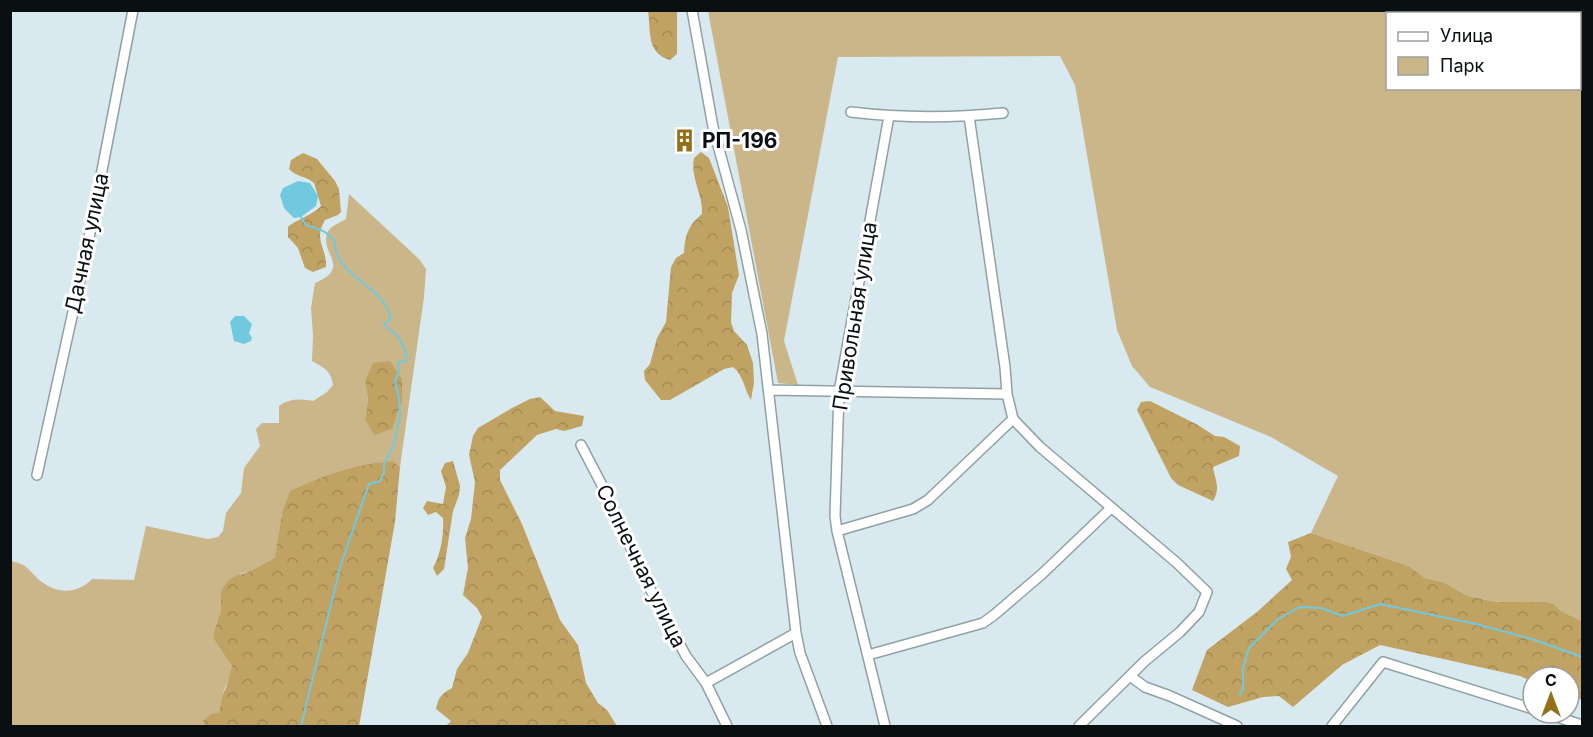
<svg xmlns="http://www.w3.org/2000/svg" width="1593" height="737" viewBox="0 0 1593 737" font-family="Inter,sans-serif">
<defs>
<pattern id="forest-crowns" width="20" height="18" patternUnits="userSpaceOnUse" patternTransform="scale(1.5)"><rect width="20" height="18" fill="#c0a262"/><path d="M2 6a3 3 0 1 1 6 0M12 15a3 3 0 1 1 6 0" fill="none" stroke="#a48a54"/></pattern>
</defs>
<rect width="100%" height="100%" fill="#d8eaef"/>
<path fill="#cbb68a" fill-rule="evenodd" d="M 708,11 L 1379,11 L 1388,13 L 1388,88 L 1580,88 L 1580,76 L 1582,76 L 1582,621 L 1561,611 L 1554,604 L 1536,602 L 1497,602 L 1468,596 L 1443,582 L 1425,578 L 1409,566 L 1311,533 L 1338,476 L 1271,437 L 1150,387 L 1132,366 L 1117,330 L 1075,85 L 1060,56 L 838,57 L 784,341 L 798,385 L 778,383 Z
M 349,194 L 419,259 L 426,269 L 424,297 L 400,467 L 393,461 L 282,513 L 276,558 L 248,572 L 242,573 L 221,592 L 221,611 L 214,631 L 232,666 L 232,670 L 222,696 L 219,714 L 210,714 L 204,720 L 206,726 L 11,726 L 10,561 C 31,564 30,575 45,584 C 60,595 80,592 92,579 L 134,580 L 146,526 L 208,539 L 218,537 L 223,531 L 226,513 L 241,493 L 244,468 L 260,446 L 256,429 L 262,423 L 279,423 L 279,406 C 290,398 301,399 313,401 L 327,392 L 333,385 C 331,370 324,368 312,361 L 313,335 L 311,308 L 315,283 C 352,267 320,254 327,234 C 329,226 340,223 346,219 ZM 402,379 L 365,419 L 368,399 L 365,380 Z"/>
<path fill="url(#forest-crowns)" d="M 648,11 L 677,11 L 677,54 L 670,60 C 646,53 651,31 648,11 Z
M 1439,11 L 1518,11 L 1538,13 L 1441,14 Z
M 701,152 L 709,158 L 728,207 L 739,275 L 732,293 L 731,322 L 734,331 L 747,345 L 753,363 L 754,382 L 751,400 C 744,389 744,376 733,367 L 724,369 L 670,400 L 661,400 L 645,380 L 644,371 L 650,364 L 657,338 L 666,322 L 671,267 L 676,258 L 684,253 C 685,236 688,225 702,214 C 703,194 690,178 694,158 Z
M 303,153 L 317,159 L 335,181 L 339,189 L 341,212 L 338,215 L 325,220 C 313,241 327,247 326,267 L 313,272 L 305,268 L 298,248 L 288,237 C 288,237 288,228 288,227 C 290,223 315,214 321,206 L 314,183 C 306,176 296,177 289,169 L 291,160 Z
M 390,361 L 402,379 L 402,401 L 392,429 L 374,435 L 365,419 L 368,399 L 365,381 L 373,363 Z
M 540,397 L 555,411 L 584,416 L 582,426 L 564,431 L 556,429 L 537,435 L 500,470 L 500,480 L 522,524 L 560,620 L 578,645 L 586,683 L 598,703 L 607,710 L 617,726 L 446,726 L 451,721 L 436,709 C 438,698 442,693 452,688 L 457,669 L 468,653 L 482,617 L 477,608 L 463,595 L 468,568 L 465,538 L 471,519 L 475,482 L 469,455 L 473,436 L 478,428 L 512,408 L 530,399 Z
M 1150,401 L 1198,425 L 1215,436 L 1224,437 L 1240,446 L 1239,456 L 1213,467 C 1215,480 1221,488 1213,501 L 1178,485 L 1171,478 L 1137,410 L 1141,402 Z
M 393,461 L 400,467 L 395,522 L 359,726 L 206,726 L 203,721 L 210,714 L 219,713 L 222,696 L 226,688 L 232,666 L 214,639 L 214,631 L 221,611 L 221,592 L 226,583 L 233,577 L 248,572 L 275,558 L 282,513 L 290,491 C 325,475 355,464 393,461 Z
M 453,461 L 460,486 L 459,495 L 453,511 L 444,569 L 437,576 L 433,568 C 441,554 444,534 443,518 L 436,512 L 428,515 L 423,508 L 427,501 L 443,504 L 446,487 L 441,471 L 445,463 Z
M 1311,533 L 1409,566 L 1425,578 L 1443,582 L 1468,596 L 1497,602 L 1545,602 L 1554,604 L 1561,611 L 1582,621 L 1582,700 L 1569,695 L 1569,677 L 1533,677 L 1533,682 L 1520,676 L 1380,645 L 1342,665 L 1293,707 L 1279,696 L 1263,697 L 1228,707 L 1192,690 L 1207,650 L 1257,612 L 1292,580 L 1286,569 L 1291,557 L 1288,542 Z"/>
<path fill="#71c9df" d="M 298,181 L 310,183 L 318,196 L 316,206 L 301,217 L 294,218 L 284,208 L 280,195 L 283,188 Z
M 235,316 L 244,316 L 252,324 L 249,333 L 252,338 L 251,341 L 244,344 L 234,341 L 230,322 Z"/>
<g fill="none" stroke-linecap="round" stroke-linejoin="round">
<path stroke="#71c9df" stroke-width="2" d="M 301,217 L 306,225 C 320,230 325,229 335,242 C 333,276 385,285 391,319 L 384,324 C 388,330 395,332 398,337 C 403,343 406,352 407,360 L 398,363 L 399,372 L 395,381 L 399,398 L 400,416 L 393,447 L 384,464 L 384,473 L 380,481 L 369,484 L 341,564 L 301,726
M 1240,695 L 1243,689 L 1243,668 L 1249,648 L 1277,620 L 1299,607 L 1321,608 L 1343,616 L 1380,604 L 1476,624 L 1535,640 L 1582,657"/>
<defs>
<path id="minor" d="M 692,10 L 713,127 L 741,230 L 762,334 L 796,633 L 800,653 L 827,726
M 851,112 C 901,118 952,118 1003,113
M 969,116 L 1005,367 L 1007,394 L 1013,419 L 1040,447 L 1177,563 L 1207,592 L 1199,612 L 1180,632 L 1145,661 L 1079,726
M 769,390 L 1007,394
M 581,445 L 604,489 L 648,585 L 686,656 L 706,683 L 727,726
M 37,475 L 86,253 L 133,10
M 837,531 L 913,509 L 928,500 L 1013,419
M 868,655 L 983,623 L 994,615 L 1042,574 L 1111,508
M 1130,676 L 1145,687 L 1170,696 L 1237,726
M 706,683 L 796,633
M 1545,713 L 1582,725
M 885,726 L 837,531 L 835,516 L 839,392 L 889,116
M 1332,726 L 1383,662 L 1533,709"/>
</defs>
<use href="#minor" stroke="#90a1a6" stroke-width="12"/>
<use href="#minor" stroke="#fff" stroke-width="9"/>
</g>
<defs>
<symbol id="building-bare" viewBox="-9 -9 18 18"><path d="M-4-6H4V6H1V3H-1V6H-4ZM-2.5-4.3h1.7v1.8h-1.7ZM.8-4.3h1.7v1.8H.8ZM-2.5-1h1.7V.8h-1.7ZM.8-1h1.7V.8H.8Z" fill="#947119" stroke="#fff" stroke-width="2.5" paint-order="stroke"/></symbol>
</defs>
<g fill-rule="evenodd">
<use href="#building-bare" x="668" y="124" width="33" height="33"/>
</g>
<g text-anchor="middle" stroke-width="6" stroke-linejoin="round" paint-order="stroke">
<g font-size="21" font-weight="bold" fill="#0a1012" stroke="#fff" text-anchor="start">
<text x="702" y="148">РП-196</text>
</g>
<g font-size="21" fill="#0a1012" stroke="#fff">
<text transform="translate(87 243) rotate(-78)" y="7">Дачная улица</text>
<text transform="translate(855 316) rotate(-81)" y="7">Привольная улица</text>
<text transform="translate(641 566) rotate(64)" y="7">Солнечная улица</text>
</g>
</g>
<rect width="1593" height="737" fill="none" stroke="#0a1012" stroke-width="24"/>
<rect x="1386" y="12" width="195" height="78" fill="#ffffff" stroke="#9d9fa0" stroke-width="1.5"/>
<rect x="1398" y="32" width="30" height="9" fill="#ffffff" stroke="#9d9fa0" stroke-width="1.5"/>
<text x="1440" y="42" font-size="18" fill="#0a1012">Улица</text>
<rect x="1398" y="57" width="30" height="18" fill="#cbb68a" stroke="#9d9fa0" stroke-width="1.5"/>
<text x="1440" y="72" font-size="18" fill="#0a1012">Парк</text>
<g transform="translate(1551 695)"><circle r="28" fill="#ffffff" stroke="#9d9fa0" stroke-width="1.5"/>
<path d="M0-4.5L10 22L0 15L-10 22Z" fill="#947119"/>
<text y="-9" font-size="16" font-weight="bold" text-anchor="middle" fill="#0a1012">С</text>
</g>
</svg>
